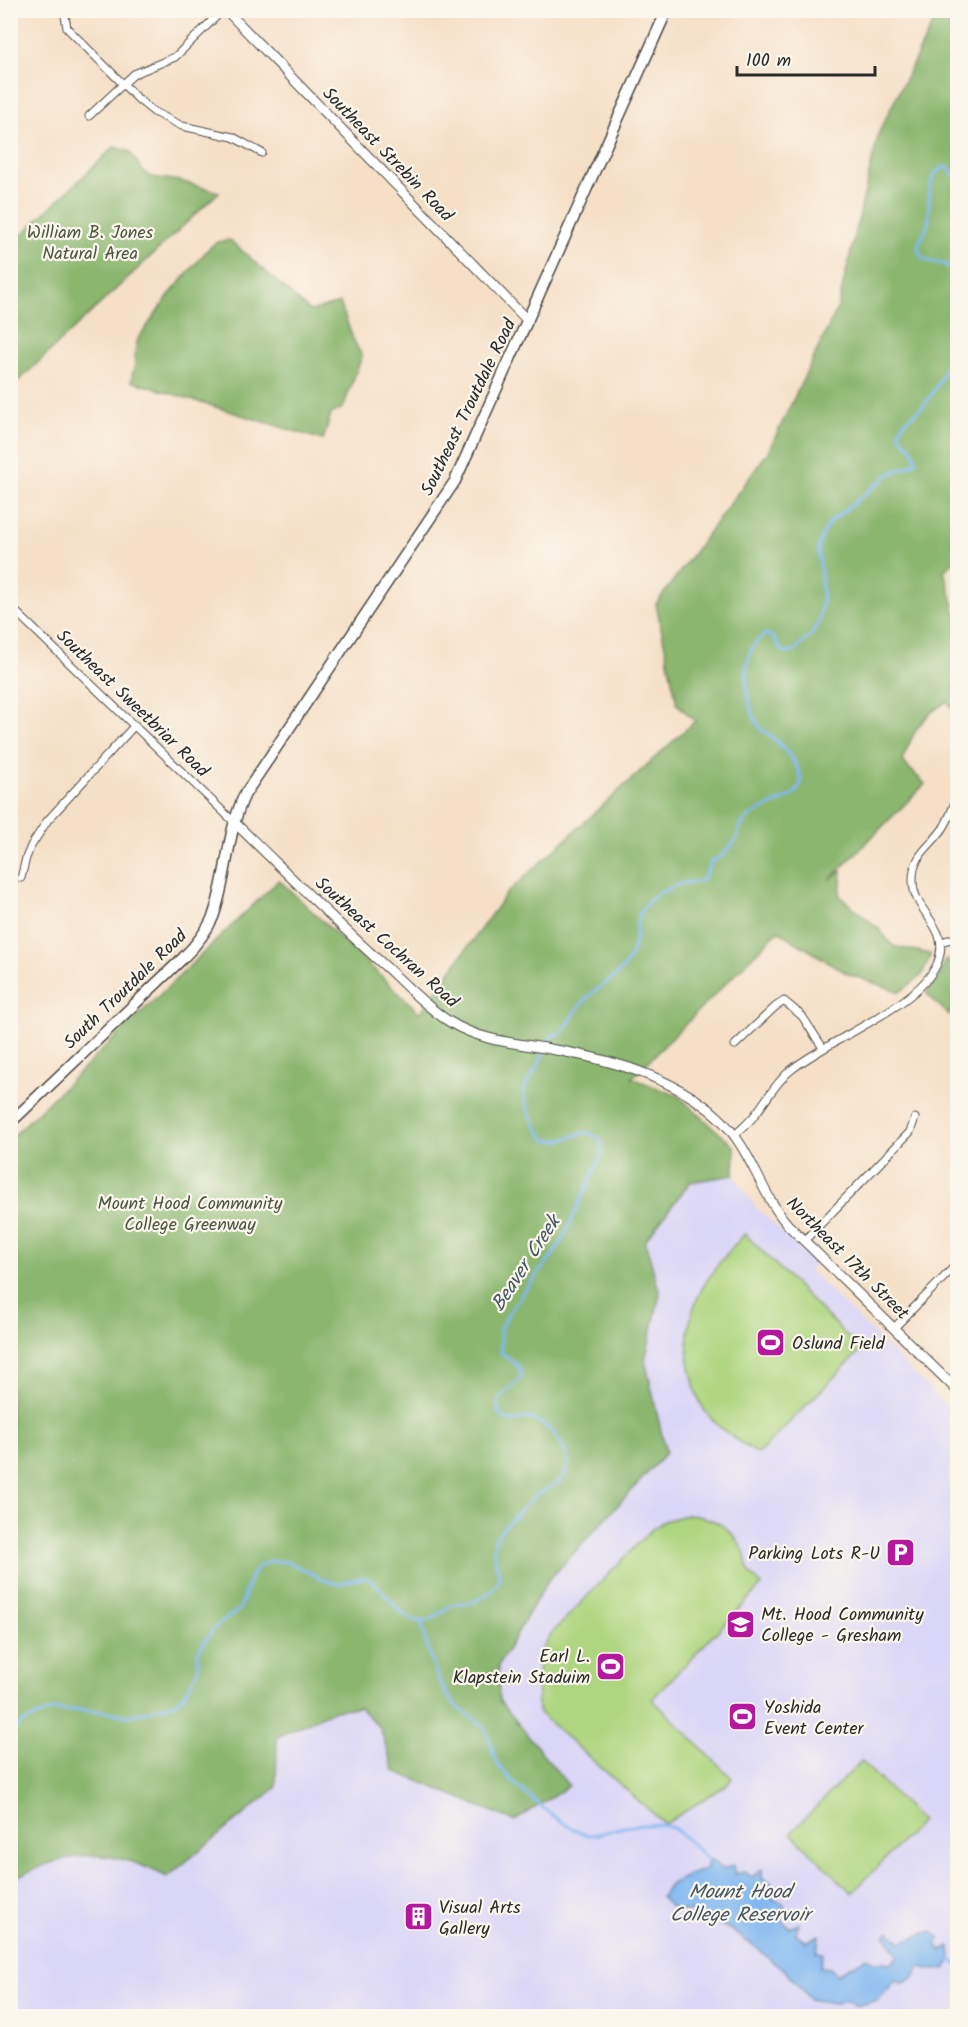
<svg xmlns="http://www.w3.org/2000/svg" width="968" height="2027" viewBox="0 0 968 2027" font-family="Kalam,sans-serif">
<rect width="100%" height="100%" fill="#fbf7ec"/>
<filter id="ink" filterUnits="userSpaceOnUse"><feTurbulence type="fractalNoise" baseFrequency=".0167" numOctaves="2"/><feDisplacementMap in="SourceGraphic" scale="12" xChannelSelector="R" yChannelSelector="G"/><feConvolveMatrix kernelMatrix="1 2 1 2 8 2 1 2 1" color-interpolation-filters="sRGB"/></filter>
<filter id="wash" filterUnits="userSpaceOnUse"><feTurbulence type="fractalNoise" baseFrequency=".008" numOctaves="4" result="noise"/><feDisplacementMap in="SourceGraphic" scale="24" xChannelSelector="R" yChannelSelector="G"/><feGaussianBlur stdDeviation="1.35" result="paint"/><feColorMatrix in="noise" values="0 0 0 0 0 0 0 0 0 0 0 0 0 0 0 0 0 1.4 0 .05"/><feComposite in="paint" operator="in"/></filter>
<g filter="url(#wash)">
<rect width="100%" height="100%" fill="#f5e0c7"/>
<path fill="#dad6f7" d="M 734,1175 L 754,1205 L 815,1264 L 809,1270 L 957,1416 L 957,2016 L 11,2016 L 11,1880 L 56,1860 L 91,1855 L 128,1860 L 167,1876 L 276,1788 L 277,1737 L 335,1710 L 359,1707 L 380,1728 L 394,1771 L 568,1786 L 499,1700 L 498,1666 L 547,1582 L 666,1453 L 645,1360 L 660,1294 L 645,1241 L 690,1182 Z"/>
<path fill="#aed57f" stroke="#6c8055" stroke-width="1.5" d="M 745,1234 L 861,1350 L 758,1454 C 739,1442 718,1429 705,1411 C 697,1399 694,1385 691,1372 C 677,1314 707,1273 745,1234 Z
M 686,1515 C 713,1516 733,1528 744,1552 C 746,1558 746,1566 749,1571 C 751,1576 758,1581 762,1585 L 652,1699 L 732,1778 L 728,1784 L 665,1824 L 538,1712 C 538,1685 534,1658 550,1635 L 651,1530 L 664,1521 Z
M 861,1761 L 922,1821 L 852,1893 L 791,1833 Z"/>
<path fill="#8ab66e" stroke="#5a704c" stroke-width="1.5" d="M 939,11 L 957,11 L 958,557 L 944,571 L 957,617 L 958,690 L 955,696 L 957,702 L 957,721 L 948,701 C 919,718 914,731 902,761 L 925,784 L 829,880 L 842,870 L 840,896 L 878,928 L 893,946 L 931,954 L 930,957 L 922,975 L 900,992 L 848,974 L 778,931 L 632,1078 L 678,1096 L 735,1147 L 734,1175 L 690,1182 L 645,1241 L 660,1294 L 645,1360 L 666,1453 L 547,1582 L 498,1666 L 499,1700 L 569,1786 L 515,1821 L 394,1771 L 380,1728 L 359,1707 L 335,1710 L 277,1737 L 276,1788 L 167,1877 C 107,1846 70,1850 11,1880 L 11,1138 L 279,880 L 420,1013 L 506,894 L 695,721 L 677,704 L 656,604 L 768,452 L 838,307 L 879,132 Z
M 114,147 L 129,151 L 143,171 L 151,177 L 180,181 L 219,192 L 11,388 L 11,379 L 13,377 L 16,364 L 11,362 L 11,245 Z
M 230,240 L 310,311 L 340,303 L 353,339 L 362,356 L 343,408 L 331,414 L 323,440 L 131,381 L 135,364 L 135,351 L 138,339 L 170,294 L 209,248 L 217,242 Z
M 946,959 L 957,970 L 957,1006 L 949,1015 L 926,993 L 939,976 Z"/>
<path fill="#81b8f1" stroke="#56728e" stroke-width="1.5" d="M 710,1859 L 723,1869 L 734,1865 L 735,1874 L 745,1872 L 752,1877 L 762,1869 L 762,1878 L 772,1884 L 773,1899 L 783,1903 L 786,1911 L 779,1917 L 790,1928 L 799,1924 L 796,1933 L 805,1942 L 819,1935 L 817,1952 L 823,1953 L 820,1967 L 830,1968 L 837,1975 C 845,1967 857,1966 866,1957 L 875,1963 L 882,1961 L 890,1964 L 898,1956 L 895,1949 L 885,1936 L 889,1931 L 901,1942 L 932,1931 L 940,1937 L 936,1944 L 942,1951 L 950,1947 L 951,1959 L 945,1969 L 934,1970 L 920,1967 L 914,1977 L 902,1984 L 896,1980 L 878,2000 L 856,2006 L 847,2000 L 835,2003 L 810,1999 L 783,1968 L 775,1964 L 761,1951 L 729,1929 L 699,1913 L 674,1910 L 661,1897 L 671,1884 L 689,1875 L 707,1869 L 707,1862 Z"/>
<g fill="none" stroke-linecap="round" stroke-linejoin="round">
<path stroke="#81b8f1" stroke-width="3" d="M 958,180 L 948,167 C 923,169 931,207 928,224 C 926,234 914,243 920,254 C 926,269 949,252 958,283
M 422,1623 L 423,1631 C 430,1655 436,1683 453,1703 C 462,1714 476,1716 484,1728 C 492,1740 491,1754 499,1766 C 510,1782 570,1834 589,1835 C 600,1835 614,1829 625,1827 C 637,1825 659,1823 671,1827 C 677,1829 706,1857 711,1864
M 10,1735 L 20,1724 L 52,1710 L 101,1711 L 129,1716 L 175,1703 L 183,1696 L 196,1675 L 198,1668 L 198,1652 L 205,1641 L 214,1628 L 240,1609 L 250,1579 L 257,1568 L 271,1561 L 288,1562 L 327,1581 L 337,1584 L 365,1577 C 384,1586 393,1610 412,1619 C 430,1628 437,1613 452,1605 C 460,1601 470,1605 478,1600 C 520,1577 485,1564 496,1538 C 498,1533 504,1527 507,1524 C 516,1515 524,1506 533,1498 C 545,1488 567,1483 568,1465 C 568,1445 546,1419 525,1418 C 521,1418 517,1422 512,1421 C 504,1420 494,1411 498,1402 C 501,1392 516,1386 522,1376 L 518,1366 L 501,1352 L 500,1328 L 522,1293 L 550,1259 L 563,1239 L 602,1153 L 601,1141 C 584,1124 579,1138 561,1140 C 557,1141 551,1140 546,1140 L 537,1128 L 529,1113 L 524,1098 L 525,1087 L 537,1068 L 550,1038 L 555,1034 L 561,1034 C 570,1023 575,1010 585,1000 C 597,987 614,980 624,967 C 639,947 633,938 638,919 C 644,896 677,881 698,882 L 703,879 L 712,861 L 721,857 L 737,839 C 738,802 801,808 801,780 C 801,768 783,746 773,738 C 770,735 765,733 762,730 C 744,709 737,648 766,634 L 774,638 L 780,649 L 787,653 L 793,652 L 812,634 L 819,621 L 823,599 L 818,546 L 828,524 L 891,473 L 911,465 L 916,461 C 916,447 904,445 899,433 C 902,420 915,415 923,406 C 945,380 953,350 958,318
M 949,1959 L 958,1965"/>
</g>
</g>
<g filter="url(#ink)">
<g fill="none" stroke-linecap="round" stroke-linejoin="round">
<defs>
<path id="minor" d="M 64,10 L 67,28 L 139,100 L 154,112 L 182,126 L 233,137 L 262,153
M 89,116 L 134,74 L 175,57 L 223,10
M 10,606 L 234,822
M 21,878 L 26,858 L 31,846 L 47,821 L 135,725
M 941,942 L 958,937
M 735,1045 L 775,1007 L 784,1001 L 802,1016 L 823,1048
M 735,1135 C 742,1128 751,1121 757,1112 C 768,1098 776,1082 791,1070 C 829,1039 918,1007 937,964 C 953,926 913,914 913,881 C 912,854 932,846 944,827 C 950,817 954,805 958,794
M 804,1241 L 910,1132 L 915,1118
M 894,1328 L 958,1263"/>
<path id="tertiary" d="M 226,10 L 528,321
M 234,822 C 284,870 333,920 385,966 C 406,985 426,1007 450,1022 C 480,1041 516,1043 550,1049 C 608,1059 672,1076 717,1116 C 752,1148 758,1190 788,1225 L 958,1391"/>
<path id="secondary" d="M 10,1123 L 183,958 C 195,946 206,933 213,917 C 228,877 226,833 245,794 L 455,481 L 667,10"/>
</defs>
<use href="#minor" stroke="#494642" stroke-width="9"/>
<use href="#tertiary" stroke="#494642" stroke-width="11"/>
<use href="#secondary" stroke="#494642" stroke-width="13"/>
<use href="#minor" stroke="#fff" stroke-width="7"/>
<use href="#tertiary" stroke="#fff" stroke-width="9"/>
<use href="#secondary" stroke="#fff" stroke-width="10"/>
</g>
</g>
<defs>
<symbol id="stadium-square" viewBox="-11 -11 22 22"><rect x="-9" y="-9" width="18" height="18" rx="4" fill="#b5179e" stroke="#fbf7ec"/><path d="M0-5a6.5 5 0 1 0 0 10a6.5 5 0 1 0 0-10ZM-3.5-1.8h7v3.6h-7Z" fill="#fff"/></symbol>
<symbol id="parking-square" viewBox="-11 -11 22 22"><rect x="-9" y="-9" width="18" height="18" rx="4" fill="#b5179e" stroke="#fbf7ec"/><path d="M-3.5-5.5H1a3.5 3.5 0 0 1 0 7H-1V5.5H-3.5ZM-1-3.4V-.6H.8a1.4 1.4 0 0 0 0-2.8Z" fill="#fff"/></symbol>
<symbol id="university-square" viewBox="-11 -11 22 22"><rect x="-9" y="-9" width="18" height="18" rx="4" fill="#b5179e" stroke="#fbf7ec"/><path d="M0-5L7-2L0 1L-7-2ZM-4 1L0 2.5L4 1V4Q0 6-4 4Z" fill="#fff"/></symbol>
<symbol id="building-square" viewBox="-11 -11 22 22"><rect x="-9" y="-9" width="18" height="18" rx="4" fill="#b5179e" stroke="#fbf7ec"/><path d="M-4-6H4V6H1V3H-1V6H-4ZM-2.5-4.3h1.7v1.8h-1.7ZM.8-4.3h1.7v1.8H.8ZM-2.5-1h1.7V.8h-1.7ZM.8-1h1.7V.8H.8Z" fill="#fff"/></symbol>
</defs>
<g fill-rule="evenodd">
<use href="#stadium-square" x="754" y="1326" width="33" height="33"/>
<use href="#parking-square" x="884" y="1536" width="33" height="33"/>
<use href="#university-square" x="724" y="1608" width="33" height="33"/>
<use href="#stadium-square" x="594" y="1650" width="33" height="33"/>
<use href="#stadium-square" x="726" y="1700" width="33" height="33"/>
<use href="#building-square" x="402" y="1900" width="33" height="33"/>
</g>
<g text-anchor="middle" stroke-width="4.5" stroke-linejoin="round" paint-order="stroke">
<g font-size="18" fill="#2b2b2b" stroke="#fbf7ec">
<text transform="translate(388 154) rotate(46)" y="6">Southeast Strebin Road</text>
<text transform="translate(468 407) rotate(-64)" y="6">Southeast Troutdale Road</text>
<text transform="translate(133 703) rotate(44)" y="6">Southeast Sweetbriar Road</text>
<text transform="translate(387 942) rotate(42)" y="6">Southeast Cochran Road</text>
<text transform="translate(125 989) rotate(-44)" y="6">South Troutdale Road</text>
<text transform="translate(848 1258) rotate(45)" y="6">Northeast 17th Street</text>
</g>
<g font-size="18" fill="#4c5640" stroke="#fbf7ec">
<text x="90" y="238">William B. Jones<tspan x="90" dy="21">Natural Area</tspan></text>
<text x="190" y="1209">Mount Hood Community<tspan x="190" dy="21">College Greenway</tspan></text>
</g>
<g font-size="18" fill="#2b2b2b" stroke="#fbf7ec" text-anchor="start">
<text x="792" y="1349">Oslund Field</text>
<text x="880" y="1559" text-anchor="end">Parking Lots R-U</text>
<text x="761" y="1620">Mt. Hood Community<tspan x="761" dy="21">College - Gresham</tspan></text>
<text x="590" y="1662" text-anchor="end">Earl L.<tspan x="590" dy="21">Klapstein Staduim</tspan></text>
<text x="764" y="1713">Yoshida<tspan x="764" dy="21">Event Center</tspan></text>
<text x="439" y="1913">Visual Arts<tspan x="439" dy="21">Gallery</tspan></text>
</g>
<g font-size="20" font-style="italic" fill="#455566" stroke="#fbf7ec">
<text transform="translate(525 1263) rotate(-57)" y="7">Beaver Creek</text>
<text x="740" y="1898">Mount Hood<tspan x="740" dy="23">College Reservoir</tspan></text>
</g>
</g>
<rect width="968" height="2027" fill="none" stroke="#fbf7ec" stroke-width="36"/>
<path d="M737 66v9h138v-9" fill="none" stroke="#2b2b2b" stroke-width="3"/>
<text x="746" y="66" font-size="18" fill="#2b2b2b" stroke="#fbf7ec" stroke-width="4.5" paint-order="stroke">100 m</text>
</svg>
